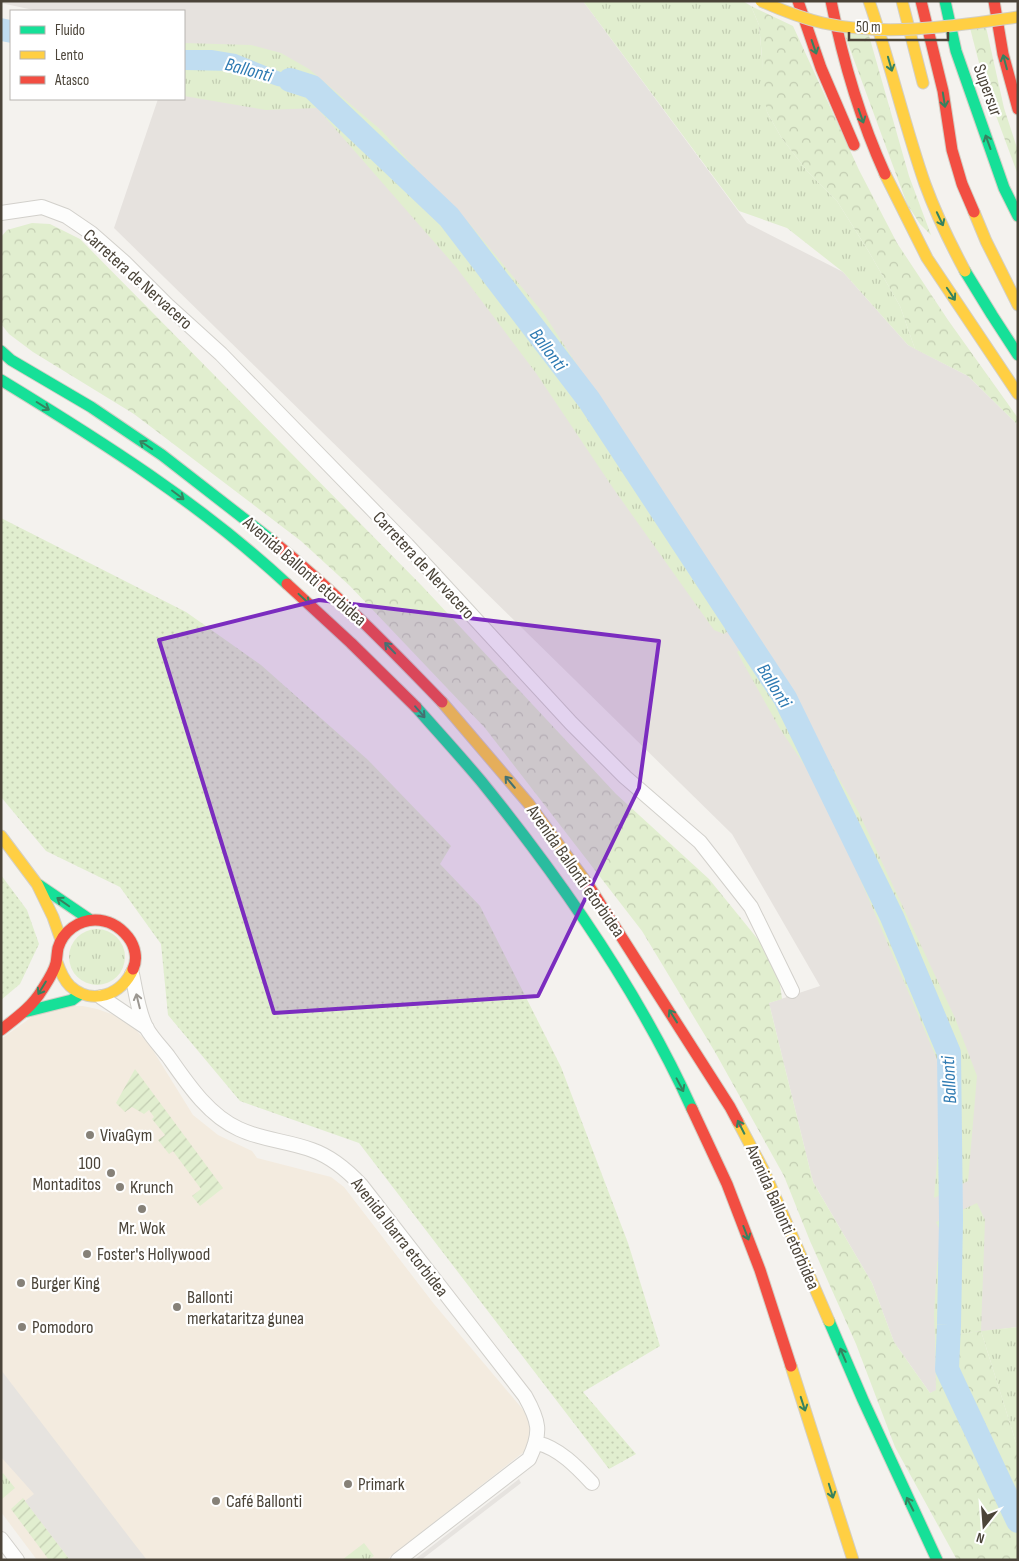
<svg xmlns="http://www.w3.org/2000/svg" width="1019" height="1561" viewBox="0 0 1019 1561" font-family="'Sofia Sans Condensed',sans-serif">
<defs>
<pattern id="grass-tufts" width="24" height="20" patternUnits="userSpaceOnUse" patternTransform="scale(1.25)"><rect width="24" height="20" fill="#e1eecf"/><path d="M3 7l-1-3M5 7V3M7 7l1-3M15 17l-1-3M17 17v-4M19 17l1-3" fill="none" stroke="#c3cdb2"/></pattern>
<pattern id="forest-crowns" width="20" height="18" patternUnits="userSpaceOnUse" patternTransform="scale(1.25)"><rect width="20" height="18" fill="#e1eecf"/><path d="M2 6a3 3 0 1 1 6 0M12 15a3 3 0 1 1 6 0" fill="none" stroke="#c3cdb2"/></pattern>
<pattern id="park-dots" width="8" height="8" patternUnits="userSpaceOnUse" patternTransform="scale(1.25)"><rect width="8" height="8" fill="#e1eecf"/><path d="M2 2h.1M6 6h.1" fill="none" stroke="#c3cdb2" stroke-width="1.8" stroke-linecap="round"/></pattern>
<pattern id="garden-furrows" width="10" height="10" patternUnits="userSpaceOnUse" patternTransform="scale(1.25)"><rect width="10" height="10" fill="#e1eecf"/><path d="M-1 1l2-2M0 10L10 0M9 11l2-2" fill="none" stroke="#c3cdb2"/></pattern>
</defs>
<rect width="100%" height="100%" fill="#f4f2ee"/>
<path fill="#f3ebdf" d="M 65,1006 L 83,1006 L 97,1009 L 117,1016 L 134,1028 L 149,1044 L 193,1115 L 218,1135 L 252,1151 L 257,1158 L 331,1177 L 344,1187 L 434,1304 L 525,1412 L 529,1421 L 531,1434 L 525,1451 L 386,1560 L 37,1560 L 1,1512 L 1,1039 L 36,1014 Z"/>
<path fill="#e6e2de" d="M 1,1 L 583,1 L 747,223 L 843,272 L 908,345 L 968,376 L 1018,425 L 1018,1327 L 936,1337 L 936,1391 L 930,1393 L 894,1342 L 872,1283 L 813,1182 L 769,1003 L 820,986 L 732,834 L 114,228 L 158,99 L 184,99 L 184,11 L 38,11 L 1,3 Z"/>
<path fill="url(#grass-tufts)" d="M 583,1 L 743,1 L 751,6 L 759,25 L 767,112 L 781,137 L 807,171 L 837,201 L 869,252 L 900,306 L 915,349 L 908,345 L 843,272 L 787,228 L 739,211 Z
M 184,43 L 251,45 L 281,53 L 309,69 L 382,131 L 460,219 L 468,222 L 544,314 L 712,573 L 743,619 L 724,634 L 714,630 L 613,488 L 536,373 L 456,267 L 317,108 L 266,110 L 184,96 Z
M 756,637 L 858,811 L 955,1018 L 977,1076 L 968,1181 L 934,1198 L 942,1101 L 942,1075 L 936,1057 L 838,827 L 818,785 L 780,729 L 737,652 Z
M69 957a28 28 0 1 1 56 0a28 28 0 1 1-56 0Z
M 977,1203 L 985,1220 L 981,1331 L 1018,1327 L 1018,1449 L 981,1331 L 935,1337 L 934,1315 L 937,1263 L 945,1242 L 936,1222 Z
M 3,1473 L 15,1488 L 2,1499 L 1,1475 Z
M 364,1543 L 374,1556 L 368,1560 L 342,1560 Z"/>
<path fill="url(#forest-crowns)" d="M 751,6 L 793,26 L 859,170 L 897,243 L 948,320 L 1018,418 L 1018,425 L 968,376 L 915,349 L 900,306 L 869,252 L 837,201 L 807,171 L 781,137 L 767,112 L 763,90 L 762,56 L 759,25 Z
M 986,27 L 1004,108 L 1018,151 L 1018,175 L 985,86 L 970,28 Z
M 843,30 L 868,32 L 909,176 L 931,235 L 920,224 L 907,204 Z
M 32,223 L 50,224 L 80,239 L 422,586 L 616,794 L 709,879 L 765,948 L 780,984 L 782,999 L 769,1003 L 813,1182 L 872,1283 L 894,1342 L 930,1393 L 936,1390 L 935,1337 L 981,1331 L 1018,1449 L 1018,1560 L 957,1560 L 895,1447 L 856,1344 L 810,1241 L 784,1176 L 715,1052 L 642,931 L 485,728 L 350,586 L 301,541 L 134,414 L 33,352 L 9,334 L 1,324 L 1,237 L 7,230 Z"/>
<path fill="url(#park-dots)" d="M 1,518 L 186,612 L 261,665 L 368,760 L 451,846 L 440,864 L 480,906 L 561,1067 L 628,1243 L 660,1346 L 583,1392 L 636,1454 L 609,1469 L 359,1143 L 240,1101 L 168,1015 L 161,944 L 120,887 L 46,851 L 1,797 Z
M 1,875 L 27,910 L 39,944 L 20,984 L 1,1000 Z"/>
<path fill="url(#garden-furrows)" d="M 135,1069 L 223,1188 L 200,1206 L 192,1196 L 201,1189 L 173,1151 L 169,1154 L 158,1140 L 165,1135 L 152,1119 L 154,1117 L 149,1110 L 144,1114 L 132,1107 L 125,1112 L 116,1103 Z
M 23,1498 L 70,1560 L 49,1560 L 11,1509 Z"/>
<path fill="#e6e3df" d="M 1,1370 L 136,1546 L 147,1560 L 70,1560 L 25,1501 L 34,1494 L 1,1457 Z
M 519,1479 L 521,1483 L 421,1560 L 414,1560 Z"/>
<path fill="#c0ddf1" d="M 1,18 L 11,20 L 11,43 L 1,41 Z
M 184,50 L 212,50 L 236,54 L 293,77 L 312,87 L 318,93 L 277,86 L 235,71 L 184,70 Z"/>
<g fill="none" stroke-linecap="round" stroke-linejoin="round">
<path stroke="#c0ddf1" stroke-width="24" d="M 290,80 L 312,87 L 449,217 L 589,400 L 785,698 L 892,917 L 949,1053 L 951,1220 L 949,1325 L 947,1369 L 1018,1521"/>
<defs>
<path id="street" d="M 1,213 L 42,207 L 66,216 L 91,233 L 124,262 L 167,305 L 221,354 L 407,545 L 571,723 L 625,777 L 700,842 L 751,907 L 792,991
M 132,974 C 136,992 138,1013 147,1029 C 153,1039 161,1047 168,1056 C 187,1083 208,1115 239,1129 C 262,1140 288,1141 312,1150 C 332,1157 347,1170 361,1185 L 525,1396 C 539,1421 542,1432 529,1459 L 398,1560
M 101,997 L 147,1028
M 537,1443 C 559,1448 577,1467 592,1483
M 1,1539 L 17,1560"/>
<path id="fast" d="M 945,1 L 956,51 L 1004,188 L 1018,216
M 965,271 L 992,315 L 1018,355
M 1,351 L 11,360 L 91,407 L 162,455 L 274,542
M 1,380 C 101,441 201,504 287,584
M 416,707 C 438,732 460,756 481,781 C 562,881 639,992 692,1109
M 39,885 L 89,919
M 24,1012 L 72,1000 L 80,994
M 829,1321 L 863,1400 L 937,1560"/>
<path id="slow" d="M 869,1 C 890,61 904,124 925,184 C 936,214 950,243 965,271
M 902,1 L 923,83
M 885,174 L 927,258 L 1018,394
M 974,212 L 986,241 L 1018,305
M 442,702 L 529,804 L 587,883
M 1,836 L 37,884 L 53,917 L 61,940
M 57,962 C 60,971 63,979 70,986 C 92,1006 122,995 133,969
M 738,1122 L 764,1171 L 829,1321
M 791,1366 L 853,1560"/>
<path id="jam" d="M 798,1 L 821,68 L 854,145
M 831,1 C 843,61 860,119 885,174
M 921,1 L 943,91 L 952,150 L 962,184 L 974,212
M 994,1 L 1003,54 L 1018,109
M 274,542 C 334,591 388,646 442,702
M 287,584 L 351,643 L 416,707
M 587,883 L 730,1107 L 738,1122
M 1,1030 C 16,1018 32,1007 42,990 C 47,982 54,972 56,963 C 57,958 57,953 58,948 C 63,931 79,920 95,920 C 109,920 120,927 128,937 C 135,946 138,959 133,969
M 692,1109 L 727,1184 L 760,1270 L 791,1366"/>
</defs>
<use href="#street" stroke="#d2d0cb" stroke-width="16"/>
<use href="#fast" stroke="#d3cfc5" stroke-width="13"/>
<use href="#slow" stroke="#d3cfc5" stroke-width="13"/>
<use href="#jam" stroke="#d3cfc5" stroke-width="13"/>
<use href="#street" stroke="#fdfdfc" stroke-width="14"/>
<use href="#fast" stroke="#16e098" stroke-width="11"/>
<use href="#slow" stroke="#ffcf43" stroke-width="11"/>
<use href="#jam" stroke="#f24e42" stroke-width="11"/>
<defs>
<path id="slow-bridge" d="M 761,1 C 781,10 801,18 823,23 C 887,37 954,26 1018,17"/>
</defs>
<use href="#slow-bridge" stroke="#d3cfc5" stroke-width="13" stroke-linecap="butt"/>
<use href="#slow-bridge" stroke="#ffcf43" stroke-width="11"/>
</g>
<defs><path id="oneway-shaft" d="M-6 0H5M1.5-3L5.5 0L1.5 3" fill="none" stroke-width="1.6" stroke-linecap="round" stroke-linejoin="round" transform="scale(1.25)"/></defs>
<g stroke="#36825f">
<use href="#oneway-shaft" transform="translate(814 47) rotate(71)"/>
<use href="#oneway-shaft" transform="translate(1005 62) rotate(-105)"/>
<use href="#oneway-shaft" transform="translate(890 64) rotate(74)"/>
<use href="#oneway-shaft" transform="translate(944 100) rotate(81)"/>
<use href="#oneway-shaft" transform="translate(861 116) rotate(70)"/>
<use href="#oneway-shaft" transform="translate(988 142) rotate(-110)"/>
<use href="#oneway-shaft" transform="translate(940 219) rotate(65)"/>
<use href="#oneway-shaft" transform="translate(951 294) rotate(56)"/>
<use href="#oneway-shaft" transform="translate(43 406) rotate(32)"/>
<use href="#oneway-shaft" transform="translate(146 445) rotate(-146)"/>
<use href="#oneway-shaft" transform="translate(178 495) rotate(37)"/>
<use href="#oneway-shaft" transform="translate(304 599) rotate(43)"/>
<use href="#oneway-shaft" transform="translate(390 648) rotate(-134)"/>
<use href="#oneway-shaft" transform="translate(420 712) rotate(49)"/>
<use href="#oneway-shaft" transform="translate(510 782) rotate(-130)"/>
<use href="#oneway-shaft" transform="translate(63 902) rotate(-145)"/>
<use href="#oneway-shaft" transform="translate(42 988) rotate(121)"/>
<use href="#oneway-shaft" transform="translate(673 1016) rotate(-122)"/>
<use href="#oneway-shaft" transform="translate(680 1085) rotate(62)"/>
<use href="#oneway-shaft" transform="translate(741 1127) rotate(-117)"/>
<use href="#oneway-shaft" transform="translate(746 1233) rotate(69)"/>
<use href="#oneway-shaft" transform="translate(843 1355) rotate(-113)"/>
<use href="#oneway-shaft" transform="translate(803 1404) rotate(72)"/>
<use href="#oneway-shaft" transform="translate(831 1491) rotate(73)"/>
<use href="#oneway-shaft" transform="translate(910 1504) rotate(-117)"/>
</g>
<use stroke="#9b9791" href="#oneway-shaft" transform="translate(138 1001) rotate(-104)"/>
<path fill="#7b2cbf" fill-opacity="0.2" stroke="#7b2cbf" stroke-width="4" stroke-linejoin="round" d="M 319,600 L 659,641 L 639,788 L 538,996 L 274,1013 L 159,640 Z"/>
<g fill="#868178" stroke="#fff" stroke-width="2">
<circle cx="90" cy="1135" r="5"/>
<circle cx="111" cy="1173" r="5"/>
<circle cx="120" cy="1187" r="5"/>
<circle cx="142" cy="1209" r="5"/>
<circle cx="87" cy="1254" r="5"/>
<circle cx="21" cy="1283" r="5"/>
<circle cx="177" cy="1307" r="5"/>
<circle cx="22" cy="1327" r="5"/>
<circle cx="348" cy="1484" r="5"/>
<circle cx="216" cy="1501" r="5"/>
</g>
<g text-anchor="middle" stroke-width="4.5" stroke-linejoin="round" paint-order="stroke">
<g font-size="18" fill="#4b4439" stroke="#fff">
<text transform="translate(988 90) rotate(70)" y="6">Supersur</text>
<text transform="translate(138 279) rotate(42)" y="6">Carretera de Nervacero</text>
<text transform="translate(424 565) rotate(47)" y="6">Carretera de Nervacero</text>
<text transform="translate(305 571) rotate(41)" y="6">Avenida Ballonti etorbidea</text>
<text transform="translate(576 871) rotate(55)" y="6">Avenida Ballonti etorbidea</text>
<text transform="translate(783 1217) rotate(66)" y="6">Avenida Ballonti etorbidea</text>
<text transform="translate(400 1237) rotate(52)" y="6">Avenida Ibarra etorbidea</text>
</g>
<g font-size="18" fill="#4b4439" stroke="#fff" text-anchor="start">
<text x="100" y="1141">VivaGym</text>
<text x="101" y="1169" text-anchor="end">100<tspan x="101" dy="21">Montaditos</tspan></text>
<text x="130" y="1193">Krunch</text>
<text x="142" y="1234" text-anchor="middle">Mr. Wok</text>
<text x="97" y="1260">Foster's Hollywood</text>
<text x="31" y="1289">Burger King</text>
<text x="187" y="1303">Ballonti<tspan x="187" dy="21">merkataritza gunea</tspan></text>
<text x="32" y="1333">Pomodoro</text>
<text x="358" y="1490">Primark</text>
<text x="226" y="1507">Café Ballonti</text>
</g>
<g font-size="19" font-style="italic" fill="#2e7ab2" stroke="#fff">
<text transform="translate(249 69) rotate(15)" y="7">Ballonti</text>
<text transform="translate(549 349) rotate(53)" y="7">Ballonti</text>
<text transform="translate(775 685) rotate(58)" y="7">Ballonti</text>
<text transform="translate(948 1080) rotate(-93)" y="7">Ballonti</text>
</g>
</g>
<rect width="1019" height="1561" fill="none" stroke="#4b4439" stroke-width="5"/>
<rect x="10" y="10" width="175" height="90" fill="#ffffff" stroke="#b7b4b0"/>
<rect x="20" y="26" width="25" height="8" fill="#16e098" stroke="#b7b4b0"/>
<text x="55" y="35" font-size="15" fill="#4b4439">Fluido</text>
<rect x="20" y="51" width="25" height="8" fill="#ffcf43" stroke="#b7b4b0"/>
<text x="55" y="60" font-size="15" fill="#4b4439">Lento</text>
<rect x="20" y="76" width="25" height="8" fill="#f24e42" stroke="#b7b4b0"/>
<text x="55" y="85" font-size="15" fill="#4b4439">Atasco</text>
<g transform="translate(984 1526) rotate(197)" stroke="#ffffff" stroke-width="4" paint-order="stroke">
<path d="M0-4L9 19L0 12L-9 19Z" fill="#4b4439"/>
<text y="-8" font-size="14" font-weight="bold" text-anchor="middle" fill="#4b4439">N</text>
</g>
<path d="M849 32v8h99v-8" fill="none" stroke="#4b4439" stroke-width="2.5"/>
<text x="856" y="32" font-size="15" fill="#4b4439" stroke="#ffffff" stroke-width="4" paint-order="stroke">50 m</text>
</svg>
